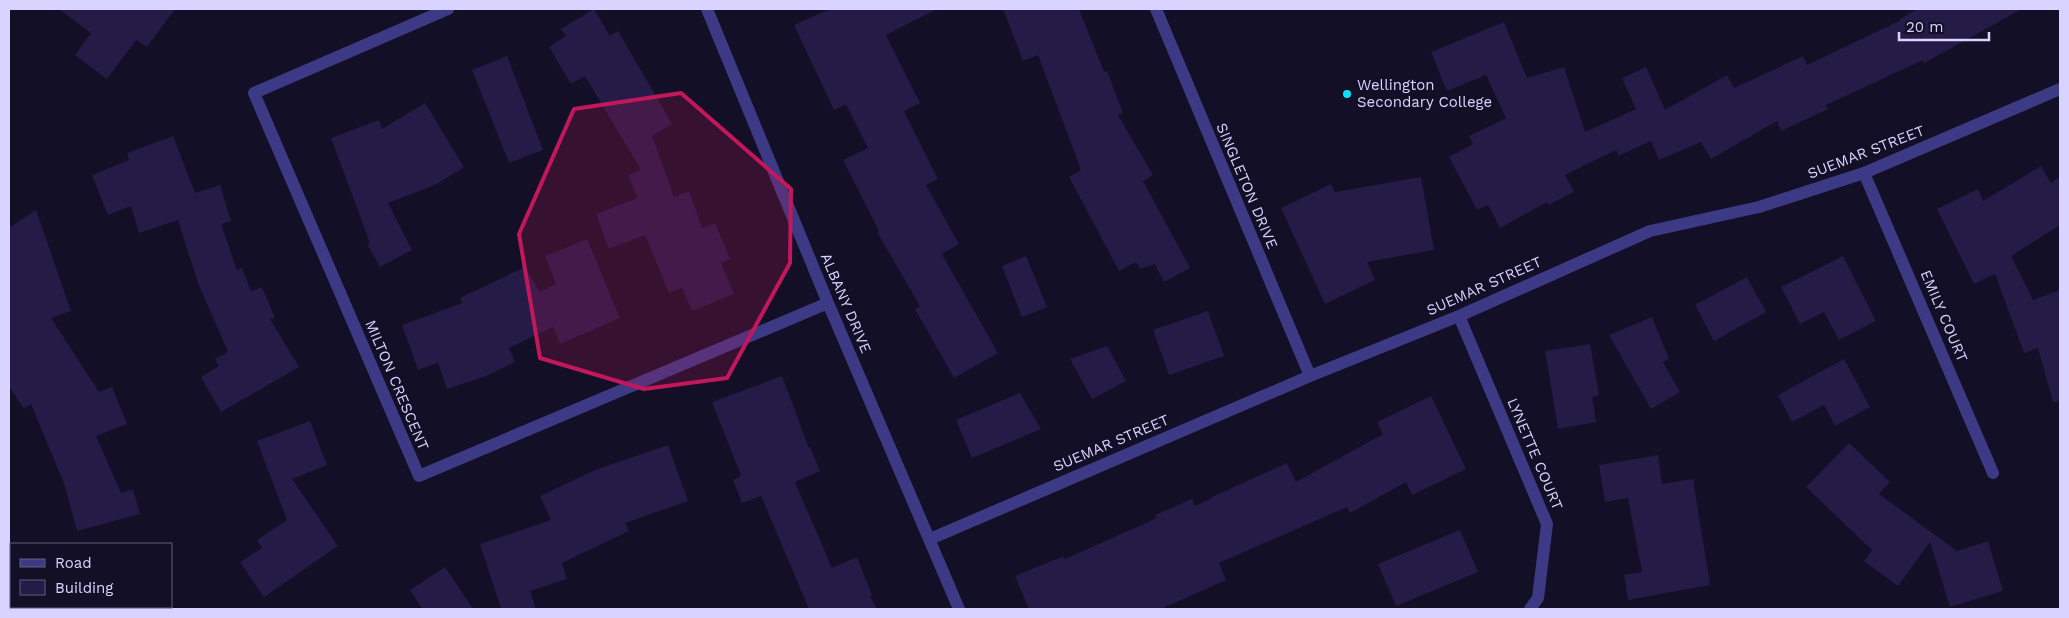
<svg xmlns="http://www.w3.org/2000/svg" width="2069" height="618" viewBox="0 0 2069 618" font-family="'Work Sans',sans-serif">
<rect width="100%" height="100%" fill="#130f26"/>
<path fill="#241b47" d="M 59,9 L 175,9 L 147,47 L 136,40 L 107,79 L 75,55 L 91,33 Z
M 594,9 L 610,36 L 618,31 L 672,124 L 652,136 L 674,197 L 689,191 L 702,228 L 715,223 L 730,259 L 721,263 L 734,294 L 692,311 L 682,288 L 669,293 L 645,235 L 609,249 L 596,214 L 637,198 L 628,175 L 641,170 L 585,76 L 571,84 L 549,47 L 566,36 L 561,29 Z
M 830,9 L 937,9 L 886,35 L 920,103 L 904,111 L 938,179 L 926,185 L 959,244 L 942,254 L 998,353 L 954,378 L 915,309 L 920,306 L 877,232 L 879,231 L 843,160 L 868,148 L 846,104 L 834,110 L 794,25 Z
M 1003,9 L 1079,9 L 1104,72 L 1107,71 L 1123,113 L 1118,115 L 1153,175 L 1143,181 L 1190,268 L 1164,282 L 1155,264 L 1140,269 L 1136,262 L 1119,271 L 1069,177 L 1081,170 L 1038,55 L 1023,61 Z
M 1918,9 L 2022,9 L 1924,63 L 1923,60 L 1826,105 L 1828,109 L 1781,131 L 1777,121 L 1711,159 L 1701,142 L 1659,160 L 1651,141 L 1618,156 L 1616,150 L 1565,175 L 1574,192 L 1548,205 L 1547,202 L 1500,228 L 1488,205 L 1477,210 L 1449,157 L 1473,144 L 1469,136 L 1506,118 L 1486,75 L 1447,91 L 1431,52 L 1504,22 L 1527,78 L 1564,67 L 1585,132 L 1636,109 L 1622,78 L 1646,67 L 1665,110 L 1727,75 L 1734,88 L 1803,56 L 1807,65 L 1901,20 L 1900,19 Z
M 507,56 L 543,150 L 509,163 L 472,70 Z
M 425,103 L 464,167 L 437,184 L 388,203 L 412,250 L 380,267 L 367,244 L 370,243 L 331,138 L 379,120 L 382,129 Z
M 173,136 L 195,193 L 220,185 L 231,221 L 221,224 L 237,270 L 242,268 L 251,291 L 262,287 L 275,318 L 270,319 L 299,367 L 221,412 L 201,377 L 219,366 L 215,359 L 228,352 L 198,283 L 178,220 L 139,233 L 131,206 L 108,215 L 92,175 L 129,160 L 127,153 Z
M 2041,166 L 2051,183 L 2060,177 L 2060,225 L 2011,256 L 2033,300 L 2060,290 L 2060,401 L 2053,402 L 2038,348 L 2024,353 L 1995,274 L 1974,284 L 1937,209 L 1978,189 L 1983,201 Z
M 1421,177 L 1434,250 L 1367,262 L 1375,280 L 1325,304 L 1281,208 L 1331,184 L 1335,192 Z
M 36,210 L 71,311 L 51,318 L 99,392 L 112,387 L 127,424 L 96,436 L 121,493 L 133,489 L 140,514 L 77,531 L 65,486 L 31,404 L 24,409 L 9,386 L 9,228 Z
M 587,239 L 620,318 L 560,344 L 553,327 L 509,348 L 515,362 L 486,376 L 447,389 L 438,363 L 418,370 L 402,325 L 462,303 L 460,298 L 525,267 L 540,292 L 556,284 L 545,256 Z
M 1026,256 L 1047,307 L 1022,317 L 1002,266 Z
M 1843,256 L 1876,321 L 1839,340 L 1824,312 L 1800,324 L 1781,287 Z
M 1747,277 L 1766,312 L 1714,341 L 1695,305 Z
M 1208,311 L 1224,356 L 1169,375 L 1153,330 Z
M 1652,317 L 1669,359 L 1663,362 L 1680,392 L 1651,409 L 1609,335 Z
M 1590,344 L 1599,395 L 1592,397 L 1596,422 L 1558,429 L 1545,351 Z
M 1107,346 L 1126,381 L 1092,399 L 1070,359 Z
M 1844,359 L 1870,407 L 1835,426 L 1824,405 L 1792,422 L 1778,395 Z
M 782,376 L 809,448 L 810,447 L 820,471 L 795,482 L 832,568 L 857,557 L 872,595 L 870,596 L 877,609 L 809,609 L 761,496 L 742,503 L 733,480 L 741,476 L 712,402 Z
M 1020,393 L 1041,429 L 972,458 L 956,420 Z
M 1431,396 L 1466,469 L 1412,495 L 1406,482 L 1350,513 L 1347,507 L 1219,563 L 1226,580 L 1161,609 L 1029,609 L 1015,576 L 1064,556 L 1065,559 L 1157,518 L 1155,515 L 1192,499 L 1195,506 L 1212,498 L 1212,497 L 1287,463 L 1296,482 L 1383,434 L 1377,422 Z
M 310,421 L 327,465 L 292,479 L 338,546 L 264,597 L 240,562 L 262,548 L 257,540 L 287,520 L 257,441 Z
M 1849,443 L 1890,482 L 1879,494 L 1957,551 L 1988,541 L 2003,591 L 1950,607 L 1930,542 L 1898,586 L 1864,561 L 1872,550 L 1806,487 Z
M 668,445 L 688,501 L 625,523 L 629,531 L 562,563 L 567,579 L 530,591 L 536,609 L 501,609 L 480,544 L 551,520 L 540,496 L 595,470 Z
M 1658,455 L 1662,484 L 1693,479 L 1710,585 L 1628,600 L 1624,575 L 1642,572 L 1628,498 L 1605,502 L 1599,465 Z
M 1460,530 L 1478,572 L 1396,606 L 1378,564 Z
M 445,567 L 473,609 L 422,609 L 410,590 Z"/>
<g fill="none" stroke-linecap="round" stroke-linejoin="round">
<path stroke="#3d3a85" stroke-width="12" d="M 448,9 L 254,93 L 419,476 L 828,303
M 707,9 L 828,303 L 959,609
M 1156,9 L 1310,376
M 1864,173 L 1993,473
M 1459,316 L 1547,524 L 1538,598 L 1530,609
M 930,539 L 1310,376 L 1459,316 L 1650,231 L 1759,207 L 1864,173 L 2060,89"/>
</g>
<path fill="#c2185b" fill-opacity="0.2" stroke="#c2185b" stroke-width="4" stroke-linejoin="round" d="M 681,93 L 791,189 L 790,263 L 727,378 L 644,389 L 540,358 L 519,234 L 574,109 Z"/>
<circle fill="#00e5ff" stroke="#130f26" stroke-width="2" cx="1347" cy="94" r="5"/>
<g text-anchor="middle" stroke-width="4.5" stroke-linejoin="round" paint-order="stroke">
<g font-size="15" fill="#d9d4ff" stroke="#130f26" text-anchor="start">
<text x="1357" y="90">Wellington<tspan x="1357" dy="17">Secondary College</tspan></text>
</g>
<g font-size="15" fill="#d9d4ff" stroke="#130f26">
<text transform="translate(1866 152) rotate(-21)" y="5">SUEMAR STREET</text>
<text transform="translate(1247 186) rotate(67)" y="5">SINGLETON DRIVE</text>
<text transform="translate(1484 286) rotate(-24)" y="5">SUEMAR STREET</text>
<text transform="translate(846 303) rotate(67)" y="5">ALBANY DRIVE</text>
<text transform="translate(1944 316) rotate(67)" y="5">EMILY COURT</text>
<text transform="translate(397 385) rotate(67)" y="5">MILTON CRESCENT</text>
<text transform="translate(1111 443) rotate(-23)" y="5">SUEMAR STREET</text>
<text transform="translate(1535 454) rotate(67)" y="5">LYNETTE COURT</text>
</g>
</g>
<rect width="2069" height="618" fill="none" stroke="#d9d4ff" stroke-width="20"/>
<rect x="10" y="543" width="162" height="65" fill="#130f26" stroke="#625e7d"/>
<rect x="20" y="559" width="25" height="8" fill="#3d3a85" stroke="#625e7d"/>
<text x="55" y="568" font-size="15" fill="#d9d4ff">Road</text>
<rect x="20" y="580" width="25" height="15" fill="#241b47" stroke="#625e7d"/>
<text x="55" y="593" font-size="15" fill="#d9d4ff">Building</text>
<path d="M1899 32v8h90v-8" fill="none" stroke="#d9d4ff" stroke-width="2.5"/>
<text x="1906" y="32" font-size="15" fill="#d9d4ff" stroke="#130f26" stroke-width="4" paint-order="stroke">20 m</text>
</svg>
